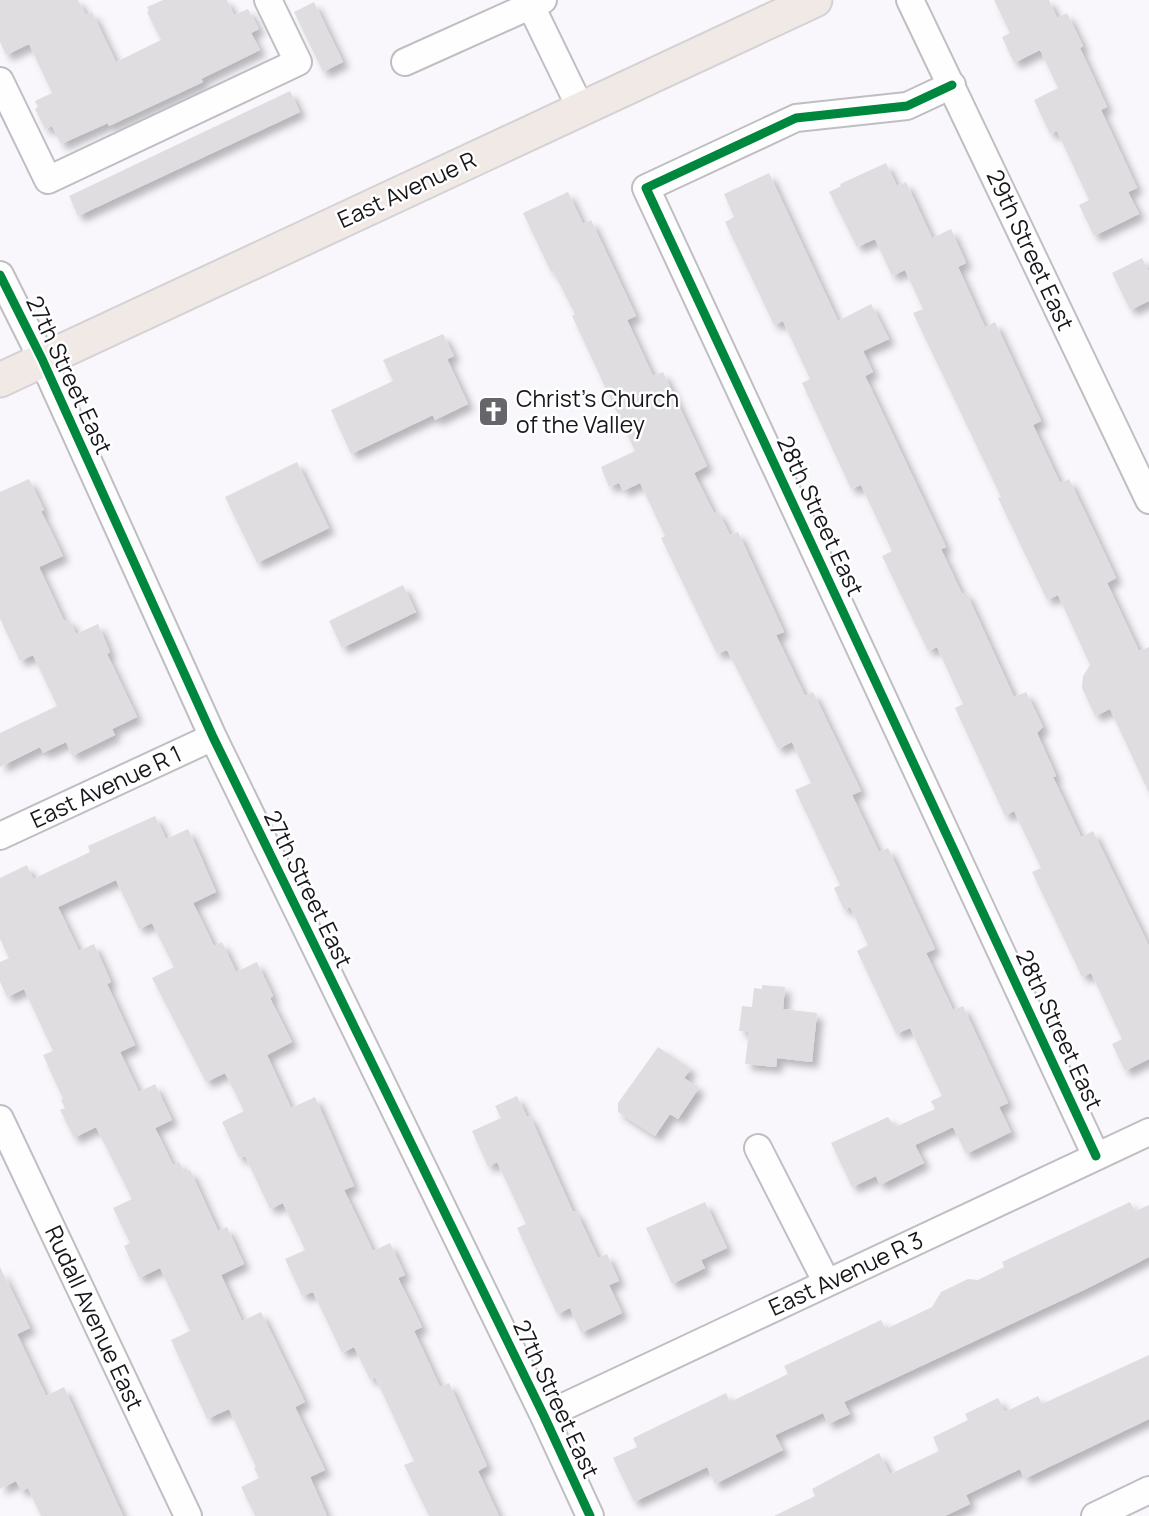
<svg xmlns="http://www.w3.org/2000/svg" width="1149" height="1516" viewBox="0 0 1149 1516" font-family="Manrope,sans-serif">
<defs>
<filter id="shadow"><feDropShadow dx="6" dy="6" stdDeviation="3.5" flood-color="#0004"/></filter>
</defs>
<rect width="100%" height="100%" fill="#f9f7fc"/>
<path fill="#e0dde0" filter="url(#shadow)" d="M 0,0 L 78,0 L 86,15 L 92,12 L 116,62 L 161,40 L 147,12 L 149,11 L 147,7 L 163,0 L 227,0 L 234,15 L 248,9 L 259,29 L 251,33 L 260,50 L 201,79 L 203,82 L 169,98 L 109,126 L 108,123 L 61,144 L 52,126 L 45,129 L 35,109 L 38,107 L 35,101 L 52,93 L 29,44 L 6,55 L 0,42 Z
M 994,0 L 1049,0 L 1057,18 L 1067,13 L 1083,46 L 1080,48 L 1107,107 L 1101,110 L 1137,188 L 1128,192 L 1139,214 L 1094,236 L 1079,205 L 1089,200 L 1057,131 L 1050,134 L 1034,100 L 1058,88 L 1040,50 L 1014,63 L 1002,37 L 1010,33 Z
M 314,2 L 343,62 L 323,72 L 294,12 Z
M 290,91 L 300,112 L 78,216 L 69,196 Z
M 886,163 L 897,186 L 906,182 L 932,238 L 951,229 L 966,263 L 958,267 L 985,327 L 995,322 L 1041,421 L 1033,425 L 1060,483 L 1069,479 L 1101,546 L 1116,578 L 1107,583 L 1139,651 L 1149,647 L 1149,793 L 1110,709 L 1095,716 L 1082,688 L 1083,676 L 1090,665 L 1058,595 L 1047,600 L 998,498 L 1001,497 L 913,313 L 923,309 L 905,270 L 892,276 L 875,239 L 857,247 L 829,192 L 841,186 L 840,184 Z
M 769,173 L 838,321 L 871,304 L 889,339 L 863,351 L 873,372 L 865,376 L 946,547 L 941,549 L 962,594 L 966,592 L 1014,697 L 1026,692 L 1043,727 L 1037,733 L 1056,776 L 1053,777 L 1081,837 L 1093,831 L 1149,946 L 1149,1059 L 1125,1071 L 1112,1044 L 1122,1039 L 1091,973 L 1082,977 L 1032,872 L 1041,868 L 1014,811 L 1005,816 L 955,708 L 963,704 L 937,647 L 928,651 L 882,556 L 892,551 L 861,485 L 851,489 L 802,383 L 810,379 L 783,321 L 774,325 L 725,222 L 734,217 L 724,194 Z
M 568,192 L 583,224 L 591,220 L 636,316 L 627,320 L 653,376 L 663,372 L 707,466 L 694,473 L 714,513 L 718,511 L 730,535 L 738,532 L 784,632 L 776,635 L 805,696 L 813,692 L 861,791 L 852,795 L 879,852 L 888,848 L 935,949 L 926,953 L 953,1010 L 963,1006 L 1008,1103 L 999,1107 L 1011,1132 L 966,1154 L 953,1127 L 915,1145 L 924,1163 L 880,1185 L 876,1176 L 852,1187 L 831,1143 L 888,1117 L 895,1127 L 935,1109 L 931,1101 L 942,1096 L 910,1028 L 896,1034 L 857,951 L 868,945 L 850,907 L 844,910 L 834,888 L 840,885 L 795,790 L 811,783 L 792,742 L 778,749 L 727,650 L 717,654 L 661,538 L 665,536 L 640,483 L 623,491 L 619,483 L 609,487 L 601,467 L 635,451 L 572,316 L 575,314 L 553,271 L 551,272 L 523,213 Z
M 1142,258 L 1149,272 L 1149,301 L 1130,310 L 1112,273 Z
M 443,334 L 454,356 L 447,359 L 468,404 L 435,420 L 433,415 L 351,454 L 331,410 L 393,381 L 383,360 Z
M 297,462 L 329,528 L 257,563 L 225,497 Z
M 29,479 L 44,510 L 41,511 L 63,556 L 39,567 L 64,621 L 69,619 L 76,634 L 98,624 L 110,652 L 107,654 L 137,717 L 112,729 L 115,735 L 72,756 L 66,742 L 43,753 L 40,747 L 0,767 L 0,733 L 57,706 L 33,655 L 20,661 L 0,619 L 0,492 Z
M 403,585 L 416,612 L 342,648 L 329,621 Z
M 155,816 L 166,839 L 188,829 L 200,855 L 216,892 L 193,903 L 214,946 L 222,942 L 236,972 L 257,962 L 273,996 L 270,998 L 292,1042 L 267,1055 L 291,1108 L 315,1097 L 354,1186 L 344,1190 L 373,1251 L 390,1243 L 405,1275 L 398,1278 L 422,1327 L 414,1331 L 440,1387 L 449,1383 L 487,1466 L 478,1471 L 499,1516 L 429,1516 L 404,1465 L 414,1461 L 375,1377 L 370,1380 L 354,1347 L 342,1353 L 313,1292 L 302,1296 L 285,1259 L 305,1250 L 283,1203 L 270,1209 L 245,1156 L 239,1158 L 222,1122 L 244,1111 L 225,1073 L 206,1082 L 152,978 L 174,967 L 152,923 L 139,929 L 116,880 L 58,907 L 79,951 L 94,944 L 111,982 L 107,984 L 135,1045 L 120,1052 L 139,1092 L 155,1084 L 172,1120 L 155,1128 L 173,1165 L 179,1162 L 185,1173 L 190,1170 L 218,1231 L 227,1227 L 244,1264 L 221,1275 L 242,1321 L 261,1312 L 305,1402 L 295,1407 L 325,1470 L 310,1477 L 327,1516 L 255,1516 L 241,1487 L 259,1478 L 254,1468 L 256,1467 L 229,1409 L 207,1419 L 171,1340 L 190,1331 L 160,1268 L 139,1278 L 124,1246 L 130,1243 L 113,1208 L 132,1199 L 96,1127 L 74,1138 L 60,1110 L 65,1108 L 61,1100 L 63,1099 L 43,1055 L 53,1051 L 24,989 L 7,997 L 0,982 L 0,962 L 9,958 L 0,939 L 0,878 L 27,865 L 33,879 L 90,852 L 88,846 Z
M 762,985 L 785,987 L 783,1009 L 817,1013 L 812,1062 L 777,1058 L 776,1067 L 745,1064 L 749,1032 L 739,1031 L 742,1006 L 752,1007 L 754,988 L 762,989 Z
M 658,1047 L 691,1069 L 684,1078 L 699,1088 L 678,1119 L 670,1114 L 655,1136 L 618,1112 L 618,1103 Z
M 517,1096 L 527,1117 L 530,1116 L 573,1212 L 576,1211 L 598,1258 L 607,1254 L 619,1281 L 609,1285 L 622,1313 L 581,1333 L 570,1308 L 557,1314 L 517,1228 L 526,1224 L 497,1162 L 488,1167 L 472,1131 L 501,1118 L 495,1106 Z
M 705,1202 L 727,1248 L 701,1260 L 705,1268 L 672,1284 L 646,1228 Z
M 1130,1202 L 1135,1211 L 1149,1205 L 1149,1257 L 1086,1289 L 844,1402 L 850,1414 L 828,1424 L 823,1413 L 775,1435 L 783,1450 L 715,1484 L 707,1467 L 634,1502 L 613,1458 L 637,1447 L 633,1438 L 726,1393 L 730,1402 L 788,1374 L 784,1366 L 881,1320 L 886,1329 L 932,1307 L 941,1292 L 968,1279 L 978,1280 L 1004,1267 L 1002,1262 Z
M 0,1267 L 30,1328 L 17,1334 L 46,1396 L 64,1387 L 123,1516 L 41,1516 L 28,1488 L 21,1491 L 16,1481 L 0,1489 Z
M 1149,1355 L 1149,1419 L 1024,1479 L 1020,1469 L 966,1495 L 970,1504 L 945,1516 L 774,1516 L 815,1496 L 812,1489 L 879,1453 L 890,1474 L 939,1451 L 933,1437 L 968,1420 L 965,1414 L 998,1398 L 1005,1412 L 1038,1396 L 1042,1404 Z"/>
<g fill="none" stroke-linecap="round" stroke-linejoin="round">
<defs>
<path id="minor" d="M 910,0 L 1149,500
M 531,6 L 581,109
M 405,62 L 543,0
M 0,81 L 48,180 L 298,62 L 268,0
M 952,85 L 907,106 L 796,118 L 646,188 L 1096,1156
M 0,275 L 42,359 L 213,737 L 544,1416 L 590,1516
M 0,836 L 213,737
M 0,1119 L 188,1516
M 758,1148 L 827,1283
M 544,1416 L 1149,1132
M 1095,1516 L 1149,1490"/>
<path id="major" d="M 0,380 L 815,0"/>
</defs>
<use href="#minor" stroke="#bfbec3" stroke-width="30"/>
<use href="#major" stroke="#d3d2d5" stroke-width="37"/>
<use href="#minor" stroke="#fefeff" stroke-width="26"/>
<use href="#major" stroke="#f0e9e5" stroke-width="33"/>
<defs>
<path id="cycleway" d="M 952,85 L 907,106 L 796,118 L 646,188 L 1096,1156
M 0,275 L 42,359 L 213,737 L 544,1416 L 590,1516"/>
</defs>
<use href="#cycleway" stroke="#fff" stroke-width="13"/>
<use href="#cycleway" stroke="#00873e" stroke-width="9"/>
</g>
<defs>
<symbol id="church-square" viewBox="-11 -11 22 22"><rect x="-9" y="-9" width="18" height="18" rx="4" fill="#66656a" stroke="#fff"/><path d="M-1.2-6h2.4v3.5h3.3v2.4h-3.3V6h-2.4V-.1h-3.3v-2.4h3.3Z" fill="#fff"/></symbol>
</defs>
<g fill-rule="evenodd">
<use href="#church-square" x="476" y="394" width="35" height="35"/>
</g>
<g text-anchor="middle" stroke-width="5" stroke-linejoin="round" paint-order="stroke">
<g font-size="23" fill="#17161b" stroke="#fff">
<text transform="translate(407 190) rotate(-25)" y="8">East Avenue R</text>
<text transform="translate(1030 250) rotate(65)" y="8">29th Street East</text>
<text transform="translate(69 375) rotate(65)" y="8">27th Street East</text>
<text transform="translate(820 516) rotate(65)" y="8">28th Street East</text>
<text transform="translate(106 787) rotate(-25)" y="8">East Avenue R 1</text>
<text transform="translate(308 889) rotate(64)" y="8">27th Street East</text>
<text transform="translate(1059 1030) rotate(65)" y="8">28th Street East</text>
<text transform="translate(846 1274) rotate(-25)" y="8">East Avenue R 3</text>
<text transform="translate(94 1318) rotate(65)" y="8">Rudall Avenue East</text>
<text transform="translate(556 1399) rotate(65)" y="8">27th Street East</text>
</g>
<g font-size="23" fill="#17161b" stroke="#fff" text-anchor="start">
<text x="516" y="407">Christ's Church<tspan x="516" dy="26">of the Valley</tspan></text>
</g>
</g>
</svg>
